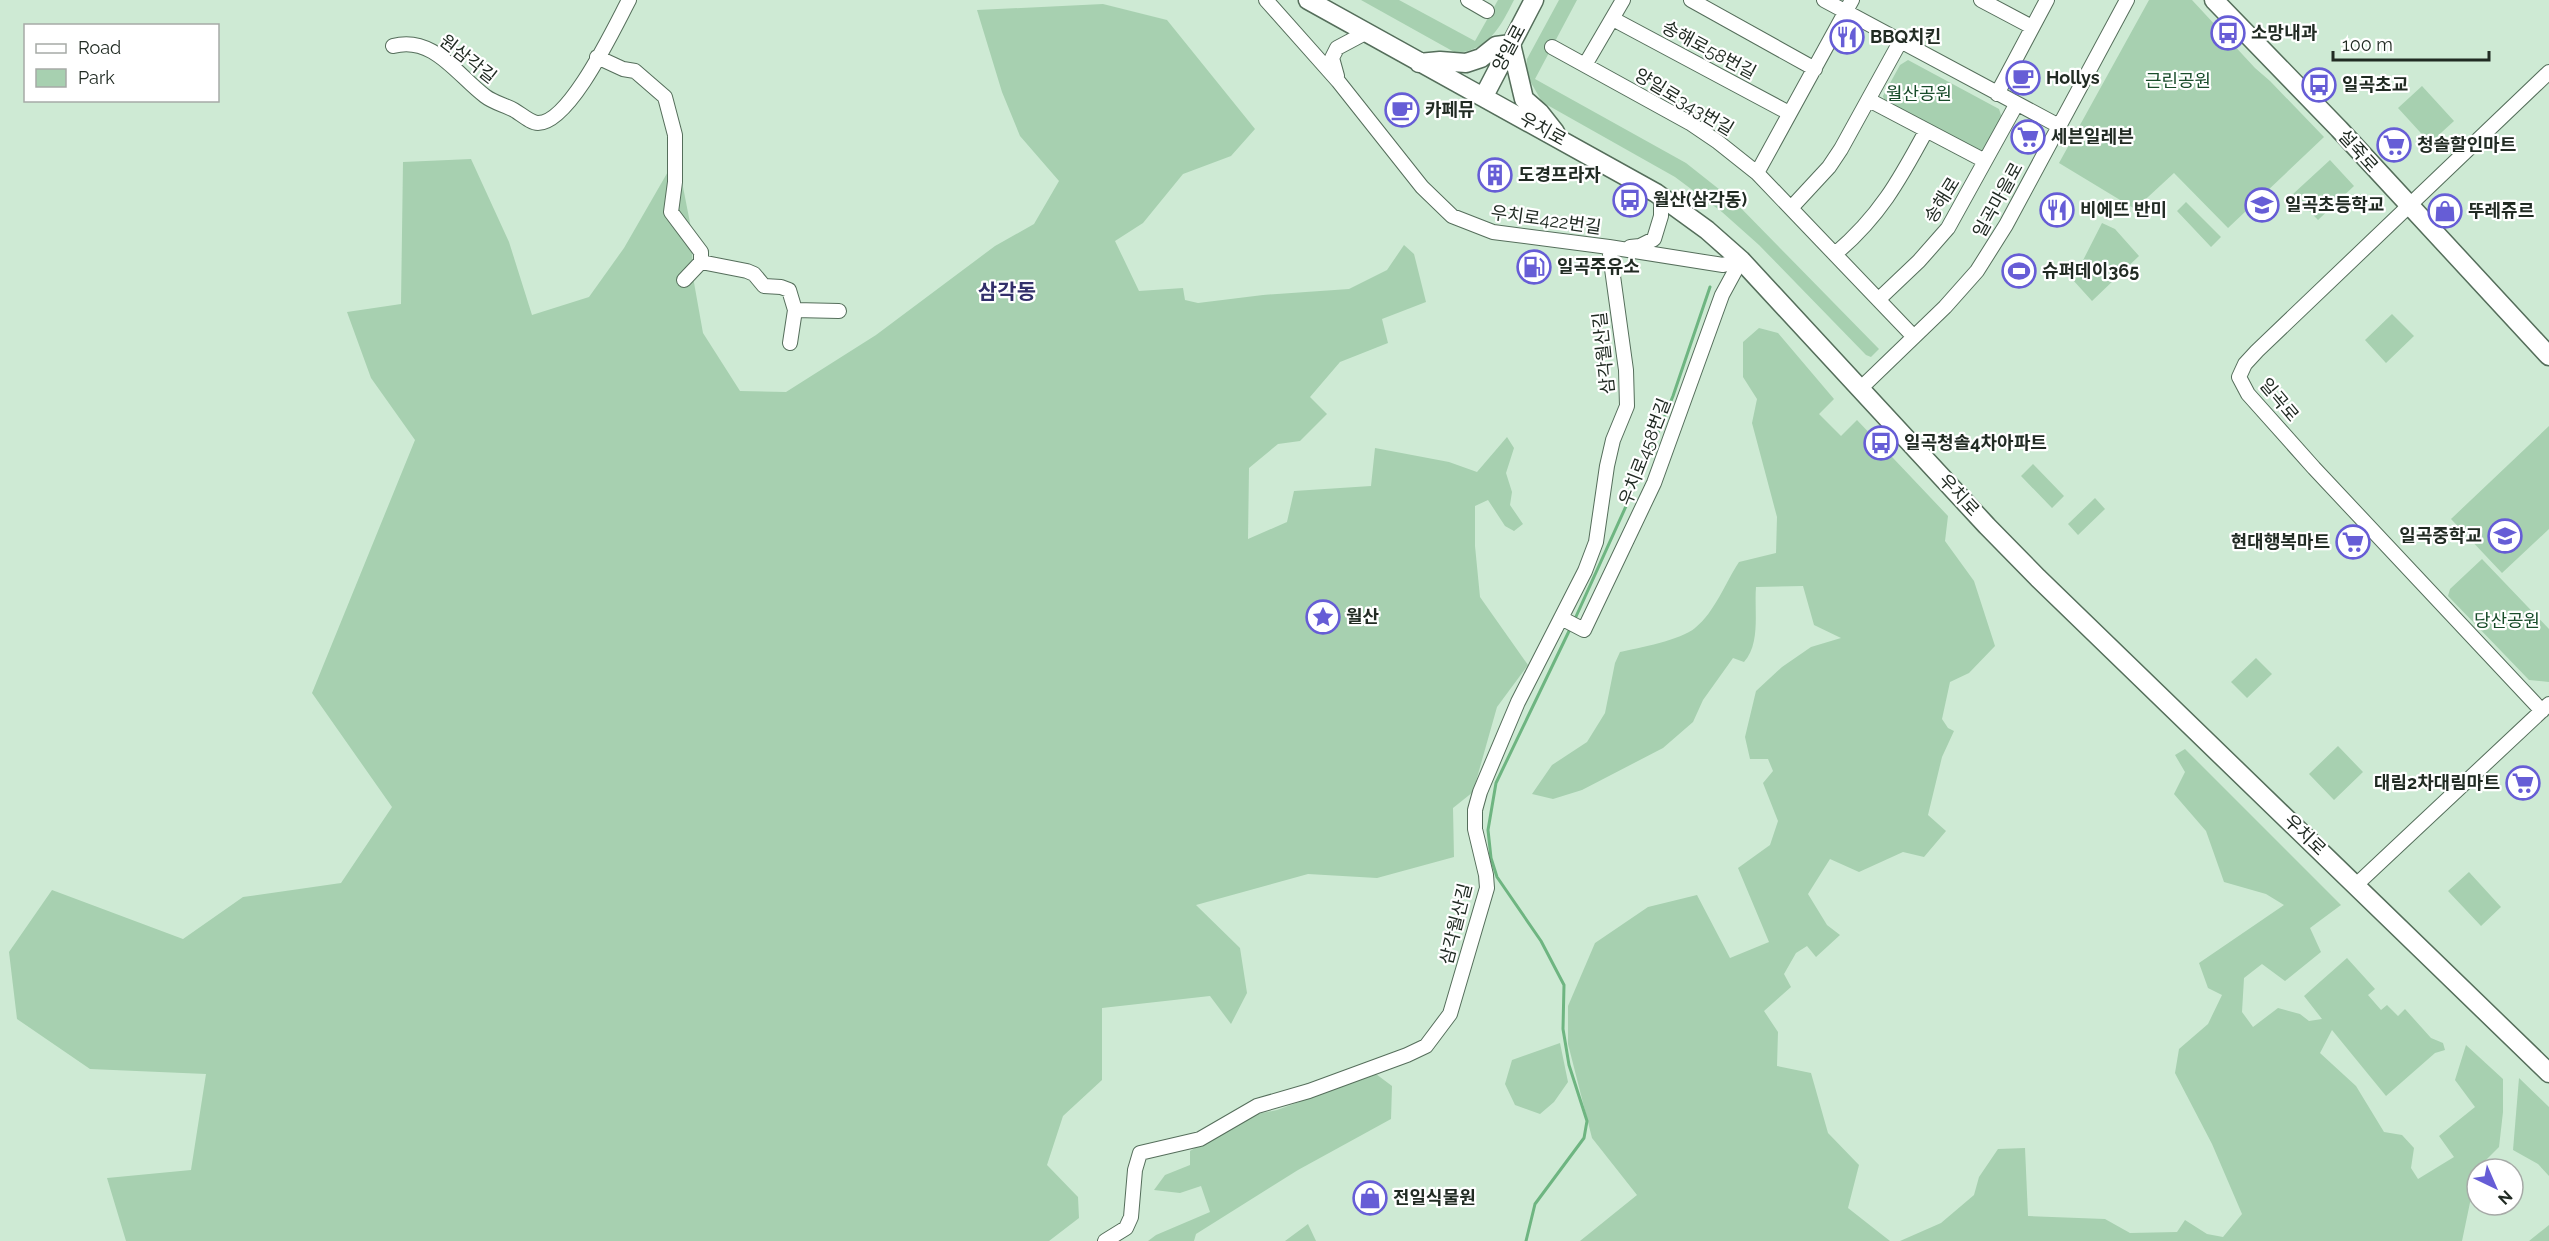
<svg xmlns="http://www.w3.org/2000/svg" width="2549" height="1241" viewBox="0 0 2549 1241" font-family="Raleway,'Noto Sans KR',sans-serif">
<rect width="100%" height="100%" fill="#ceead4"/>
<path fill="#a7d0b0" d="M 1361,0 L 1399,0 L 1475,41 L 1498,0 L 1514,0 C 1501,26 1488,51 1456,53 Z
M 1559,0 L 1577,0 L 1535,79 L 1686,163 L 1734,201 L 1879,349 L 1871,357 L 1866,355 L 1759,245 L 1722,212 L 1675,177 L 1542,102 L 1529,79 L 1526,70 L 1527,59 Z
M 2149,0 L 2192,0 L 2255,68 L 2270,81 L 2324,137 L 2228,228 L 2174,173 L 2135,209 L 2059,163 Z
M 1103,4 L 1167,20 L 1255,129 L 1231,156 L 1183,174 L 1143,223 L 1115,241 L 1139,291 L 1183,288 L 1185,300 L 1198,303 L 1263,295 L 1349,289 L 1387,270 L 1404,245 L 1414,254 L 1426,302 L 1382,319 L 1388,343 L 1340,362 L 1310,397 L 1327,414 L 1300,441 L 1278,444 L 1249,468 L 1248,539 L 1287,522 L 1294,491 L 1371,486 L 1375,448 L 1449,462 L 1477,472 L 1507,437 L 1514,448 L 1506,473 L 1512,492 L 1510,505 L 1523,524 L 1514,531 L 1505,526 L 1488,500 L 1475,506 L 1475,546 L 1480,597 L 1528,665 L 1497,707 L 1473,792 L 1453,808 L 1454,857 L 1377,878 L 1308,874 L 1196,905 L 1240,948 L 1247,993 L 1231,1024 L 1210,996 L 1102,1008 L 1102,1080 L 1063,1116 L 1047,1165 L 1078,1197 L 1079,1218 L 1049,1241 L 126,1241 L 107,1178 L 191,1170 L 206,1074 L 90,1069 L 17,1019 L 9,952 L 52,890 L 183,939 L 243,897 L 341,883 L 392,807 L 312,693 L 415,440 L 371,378 L 347,312 L 401,304 L 403,162 L 471,159 L 509,242 L 532,315 L 589,297 L 624,248 L 677,156 L 691,228 L 693,277 L 703,333 L 740,391 L 786,392 L 876,335 L 995,246 L 1034,224 L 1059,181 L 1020,136 L 1002,92 L 977,10 Z
M 1908,60 L 1999,109 L 2002,118 L 1986,149 L 1977,152 L 1886,105 L 1883,96 L 1900,65 Z
M 2422,86 L 2454,121 L 2430,143 L 2398,108 Z
M 2330,160 L 2354,186 L 2318,220 L 2293,194 Z
M 2186,202 L 2221,237 L 2211,247 L 2177,211 Z
M 2102,223 L 2115,229 L 2139,256 L 2092,301 L 2073,280 Z
M 2392,314 L 2414,336 L 2386,363 L 2365,340 Z
M 1759,328 L 1778,333 L 1834,399 L 1819,414 L 1841,436 L 1857,420 L 1948,516 L 1945,541 L 1974,581 L 1995,646 L 1969,673 L 1950,682 L 1942,719 L 1948,728 L 1954,731 L 1942,757 L 1928,815 L 1946,831 L 1924,857 L 1903,852 L 1859,872 L 1830,859 L 1808,894 L 1827,925 L 1840,935 L 1816,957 L 1807,946 L 1796,953 L 1784,974 L 1791,987 L 1764,1011 L 1778,1032 L 1777,1066 L 1811,1073 L 1828,1133 L 1859,1165 L 1848,1208 L 1890,1241 L 1580,1241 L 1637,1195 L 1592,1138 L 1568,1044 L 1568,1006 L 1595,943 L 1648,907 L 1697,895 L 1730,958 L 1769,942 L 1738,868 L 1770,845 L 1778,821 L 1763,783 L 1773,771 L 1768,759 L 1750,759 L 1745,737 L 1756,691 L 1782,667 L 1811,647 L 1841,638 L 1814,625 L 1803,586 L 1756,587 C 1754,611 1761,643 1744,662 L 1733,658 L 1703,700 L 1693,722 L 1663,748 L 1582,790 L 1553,799 L 1532,794 L 1552,765 L 1587,742 L 1605,713 L 1615,663 L 1620,652 C 1639,648 1681,640 1695,628 C 1715,612 1725,583 1739,562 L 1776,553 L 1777,517 L 1752,423 L 1757,399 L 1743,377 L 1743,342 Z
M 2549,426 L 2549,529 L 2502,573 L 2451,519 Z
M 2033,464 L 2064,496 L 2052,508 L 2021,476 Z
M 2095,498 L 2105,509 L 2078,535 L 2068,524 Z
M 2482,559 L 2549,629 L 2549,682 L 2529,680 L 2448,596 L 2450,589 Z
M 2256,658 L 2272,674 L 2247,698 L 2231,682 Z
M 2338,746 L 2363,772 L 2334,800 L 2309,774 Z
M 2185,749 L 2341,905 L 2310,928 L 2321,952 L 2285,981 L 2262,964 L 2244,978 L 2242,1012 L 2253,1027 L 2278,1008 L 2300,1014 L 2309,1021 L 2322,1019 L 2304,996 L 2347,958 L 2375,989 L 2368,995 L 2381,1010 L 2387,1005 L 2398,1016 L 2405,1009 L 2431,1038 L 2443,1043 L 2445,1050 L 2435,1053 L 2386,1096 L 2332,1030 L 2320,1053 L 2356,1086 L 2384,1132 L 2402,1135 L 2414,1148 L 2411,1168 L 2418,1179 L 2454,1157 L 2439,1136 L 2475,1107 L 2455,1080 L 2466,1045 L 2503,1079 L 2503,1112 L 2499,1147 L 2477,1169 L 2462,1241 L 1900,1241 L 1941,1223 L 1974,1195 L 1979,1177 L 1998,1149 L 2025,1148 L 2028,1216 L 2105,1219 L 2130,1233 L 2177,1232 L 2185,1220 L 2207,1234 L 2223,1237 L 2242,1214 L 2212,1144 L 2175,1073 L 2179,1049 L 2208,1024 L 2222,995 L 2208,988 L 2199,963 L 2284,905 L 2266,894 L 2224,882 L 2206,831 L 2174,794 L 2185,772 L 2175,755 Z
M 2469,872 L 2501,907 L 2481,926 L 2448,891 Z
M 1560,1043 L 1568,1082 L 1554,1102 L 1540,1114 L 1515,1105 L 1505,1084 L 1512,1060 Z
M 1376,1074 L 1392,1086 L 1391,1119 L 1298,1170 L 1196,1234 L 1194,1241 L 1148,1241 L 1156,1235 L 1210,1212 L 1201,1186 L 1180,1193 L 1154,1190 L 1165,1175 L 1190,1165 L 1190,1151 L 1247,1116 L 1277,1110 Z
M 2519,1078 L 2549,1107 L 2549,1176 L 2538,1164 L 2513,1150 Z
M 1308,1224 L 1316,1241 L 1285,1241 Z
M 2549,1225 L 2549,1241 L 2529,1241 Z"/>
<g fill="none" stroke-linecap="round" stroke-linejoin="round">
<path stroke="#6eb581" stroke-width="3" d="M 1574,621 L 1646,462 L 1673,396 L 1710,287
M 1526,1241 L 1535,1204 L 1584,1138 L 1587,1121 L 1569,1065 L 1563,1029 L 1564,985 L 1541,941 L 1497,877 L 1491,858 L 1488,830 L 1496,783 L 1571,627"/>
<defs>
<path id="minor" d="M 1266,0 L 1338,81 L 1422,187 L 1452,216 L 1493,232 L 1609,247 L 1723,265 L 1741,260
M 1468,0 L 1487,11
M 1691,0 L 1815,69
M 1824,0 L 2059,126
M 1981,0 L 2032,27
M 1613,19 L 1789,113
M 393,46 C 433,35 457,75 485,96 C 494,103 505,105 514,110 C 521,114 531,123 538,123 C 570,123 615,26 629,0
M 1552,47 L 1690,123 L 1718,142 L 1757,173 L 1914,337
M 597,57 L 623,69 L 635,71 L 665,97 L 675,135 L 675,182 L 671,212 L 701,252 L 701,262 L 684,280
M 1585,65 L 1623,0
M 1337,76 L 1332,58 L 1337,48 L 1367,32
M 1997,94 L 2047,0
M 1869,100 L 1985,161
M 1757,173 L 1852,0
M 1791,208 L 1829,167 L 1841,149 L 1900,42
M 1630,247 L 1640,246 L 1654,239 L 1661,216 L 1661,197
M 1835,254 C 1879,217 1899,181 1926,131
M 701,262 L 747,271 L 754,274 L 764,286 L 781,287 L 789,290 L 795,310 L 790,343
M 1879,299 L 1919,261 L 1948,228 L 2016,105
M 795,310 L 839,311
M 1861,388 L 1945,307 L 1977,271 L 2006,225 L 2127,0
M 1561,618 L 1584,630 L 1654,483 L 1722,295 L 1741,260
M 2542,711 L 2314,468 L 2248,394 L 2239,377 L 2245,364 L 2257,351 L 2549,72
M 2356,885 L 2549,704
M 1105,1241 L 1126,1228 L 1131,1217 L 1135,1170 L 1140,1153 L 1200,1139 L 1257,1106 L 1309,1091 L 1407,1055 L 1426,1046 L 1450,1014 L 1487,888 L 1486,875 L 1475,829 L 1475,810 L 1480,792 L 1518,702 L 1585,571 L 1596,542 L 1607,466 L 1613,440 L 1627,406 L 1626,370 L 1609,247"/>
<path id="major" d="M 1308,0 L 1656,193 L 1707,230 L 1741,260 L 1987,526 L 2038,578 L 2549,1073
M 2214,0 L 2339,129 L 2549,356
M 1511,44 L 1524,99 L 1540,113 L 1555,132
M 1419,63 L 1440,61 L 1466,63 L 1481,58 L 1496,46 L 1511,44
M 1484,96 L 1534,0"/>
</defs>
<use href="#minor" stroke="#556e5b" stroke-width="16"/>
<use href="#major" stroke="#556e5b" stroke-width="21"/>
<use href="#minor" stroke="#fff" stroke-width="14"/>
<use href="#major" stroke="#fff" stroke-width="18"/>
</g>
<defs>
<symbol id="bus-ring" viewBox="-11 -11 22 22"><circle r="9.5" fill="#fff" stroke="#665dd6" stroke-width="1.5"/><path d="M-5-6H5V4H4V6H2V4H-2V6H-4V4H-5ZM-3.5-4V0h7V-4ZM-3.5 1.2v1.5H-2V1.2ZM2 1.2v1.5H3.5V1.2Z" fill="#665dd6"/></symbol>
<symbol id="restaurant-ring" viewBox="-11 -11 22 22"><circle r="9.5" fill="#fff" stroke="#665dd6" stroke-width="1.5"/><path d="M-5-6h1v4h1v-4h1v4h1v-4h1v5L-1.5 .5V6h-2V.5L-5-1ZM5-6V6H3V1.5H1.5Q1.5-4 5-6Z" fill="#665dd6"/></symbol>
<symbol id="cafe-ring" viewBox="-11 -11 22 22"><circle r="9.5" fill="#fff" stroke="#665dd6" stroke-width="1.5"/><path d="M-5.5-4.5H6V0H3Q3 3.5 0 3.5H-2.5Q-5.5 3.5-5.5 0ZM3-3.2v2h1.7v-2ZM-6 4.5H4V6H-6Z" fill="#665dd6"/></symbol>
<symbol id="supermarket-ring" viewBox="-11 -11 22 22"><circle r="9.5" fill="#fff" stroke="#665dd6" stroke-width="1.5"/><path d="M-6-5.5h2.5l.6 2H6L4.5 2H-2.5L-4.4-4H-6ZM-1.5 3.2a1.3 1.3 0 1 0 .1 0ZM3 3.2a1.3 1.3 0 1 0 .1 0Z" fill="#665dd6"/></symbol>
<symbol id="building-ring" viewBox="-11 -11 22 22"><circle r="9.5" fill="#fff" stroke="#665dd6" stroke-width="1.5"/><path d="M-4-6H4V6H1V3H-1V6H-4ZM-2.5-4.3h1.7v1.8h-1.7ZM.8-4.3h1.7v1.8H.8ZM-2.5-1h1.7V.8h-1.7ZM.8-1h1.7V.8H.8Z" fill="#665dd6"/></symbol>
<symbol id="school-ring" viewBox="-11 -11 22 22"><circle r="9.5" fill="#fff" stroke="#665dd6" stroke-width="1.5"/><path d="M0-5L7-2L0 1L-7-2ZM-4 1L0 2.5L4 1V4Q0 6-4 4Z" fill="#665dd6"/></symbol>
<symbol id="shop-ring" viewBox="-11 -11 22 22"><circle r="9.5" fill="#fff" stroke="#665dd6" stroke-width="1.5"/><path d="M-5-2.5h2.3a2.7 3.5 0 0 1 5.4 0H5L5.5 6h-11ZM-1.5-2.5h3a1.5 2.3 0 0 0-3 0Z" fill="#665dd6"/></symbol>
<symbol id="fuel-ring" viewBox="-11 -11 22 22"><circle r="9.5" fill="#fff" stroke="#665dd6" stroke-width="1.5"/><path d="M-5.5-6h7V0h2V4h1.3V-2.5L3-4.5l.8-.8L6-3V5H2.5V1h-1V6h-7ZM-4.2-4.7v3.2H.2V-4.7Z" fill="#665dd6"/></symbol>
<symbol id="stadium-ring" viewBox="-11 -11 22 22"><circle r="9.5" fill="#fff" stroke="#665dd6" stroke-width="1.5"/><path d="M0-5a6.5 5 0 1 0 0 10a6.5 5 0 1 0 0-10ZM-3.5-1.8h7v3.6h-7Z" fill="#665dd6"/></symbol>
<symbol id="sight-ring" viewBox="-11 -11 22 22"><circle r="9.5" fill="#fff" stroke="#665dd6" stroke-width="1.5"/><path d="M0-6L1.8-2.2L6-1.7L2.9 1.2L3.7 5.4L0 3.3L-3.7 5.4L-2.9 1.2L-6-1.7L-1.8-2.2Z" fill="#665dd6"/></symbol>
</defs>
<g fill-rule="evenodd">
<use href="#bus-ring" x="2209" y="14" width="38" height="38"/>
<use href="#restaurant-ring" x="1828" y="18" width="38" height="38"/>
<use href="#cafe-ring" x="2004" y="59" width="38" height="38"/>
<use href="#bus-ring" x="2300" y="66" width="38" height="38"/>
<use href="#cafe-ring" x="1383" y="91" width="38" height="38"/>
<use href="#supermarket-ring" x="2009" y="118" width="38" height="38"/>
<use href="#supermarket-ring" x="2375" y="126" width="38" height="38"/>
<use href="#building-ring" x="1476" y="156" width="38" height="38"/>
<use href="#bus-ring" x="1611" y="181" width="38" height="38"/>
<use href="#school-ring" x="2243" y="186" width="38" height="38"/>
<use href="#restaurant-ring" x="2038" y="191" width="38" height="38"/>
<use href="#shop-ring" x="2426" y="192" width="38" height="38"/>
<use href="#fuel-ring" x="1515" y="248" width="38" height="38"/>
<use href="#stadium-ring" x="2000" y="252" width="38" height="38"/>
<use href="#bus-ring" x="1862" y="424" width="38" height="38"/>
<use href="#school-ring" x="2486" y="517" width="38" height="38"/>
<use href="#supermarket-ring" x="2334" y="523" width="38" height="38"/>
<use href="#sight-ring" x="1304" y="598" width="38" height="38"/>
<use href="#supermarket-ring" x="2504" y="764" width="38" height="38"/>
<use href="#shop-ring" x="1351" y="1179" width="38" height="38"/>
</g>
<g text-anchor="middle" stroke-width="4.5" stroke-linejoin="round" paint-order="stroke">
<g font-size="18" font-weight="bold" fill="#212b23" stroke="#fff" text-anchor="start">
<text x="2251" y="39">소망내과</text>
<text x="1870" y="43">BBQ치킨</text>
<text x="2046" y="84">Hollys</text>
<text x="2342" y="91">일곡초교</text>
<text x="1425" y="116">카페뮤</text>
<text x="2051" y="143">세븐일레븐</text>
<text x="2417" y="151">청솔할인마트</text>
<text x="1518" y="181">도경프라자</text>
<text x="1653" y="206">월산(삼각동)</text>
<text x="2285" y="211">일곡초등학교</text>
<text x="2080" y="216">비에뜨 반미</text>
<text x="2468" y="217">뚜레쥬르</text>
<text x="1557" y="273">일곡주유소</text>
<text x="2042" y="277">슈퍼데이365</text>
<text x="1904" y="449">일곡청솔4차아파트</text>
<text x="2482" y="542" text-anchor="end">일곡중학교</text>
<text x="2330" y="548" text-anchor="end">현대행복마트</text>
<text x="1346" y="623">월산</text>
<text x="2500" y="789" text-anchor="end">대림2차대림마트</text>
<text x="1393" y="1204">전일식물원</text>
</g>
<g font-size="18" fill="#212b23" stroke="#fff">
<text transform="translate(1509 48) rotate(-62)" y="6">양일로</text>
<text transform="translate(1709 50) rotate(28)" y="6">송해로58번길</text>
<text transform="translate(468 59) rotate(38)" y="6">원삼각길</text>
<text transform="translate(1684 102) rotate(31)" y="6">양일로343번길</text>
<text transform="translate(1543 129) rotate(29)" y="6">우치로</text>
<text transform="translate(2358 151) rotate(48)" y="6">설죽로</text>
<text transform="translate(1942 200) rotate(-58)" y="6">송해로</text>
<text transform="translate(1998 200) rotate(-61)" y="6">일곡마을로</text>
<text transform="translate(1546 220) rotate(8)" y="6">우치로422번길</text>
<text transform="translate(1604 353) rotate(-96)" y="6">삼각월산길</text>
<text transform="translate(2279 400) rotate(50)" y="6">일곡로</text>
<text transform="translate(1645 452) rotate(-69)" y="6">우치로458번길</text>
<text transform="translate(1959 495) rotate(47)" y="6">우치로</text>
<text transform="translate(2305 835) rotate(44)" y="6">우치로</text>
<text transform="translate(1456 924) rotate(-76)" y="6">삼각월산길</text>
</g>
<g font-size="18" fill="#184c2a" stroke="#fff">
<text x="2178" y="87">근린공원</text>
<text x="1919" y="100">월산공원</text>
<text x="2507" y="627">당산공원</text>
</g>
<g font-size="21" font-weight="bold" fill="#322f6a" stroke="#fff">
<text x="1007" y="299">삼각동</text>
</g>
</g>
<rect x="24" y="24" width="195" height="78" fill="#ffffff" stroke="#a6aaa7" stroke-width="1.5"/>
<rect x="36" y="44" width="30" height="9" fill="#ffffff" stroke="#a6aaa7" stroke-width="1.5"/>
<text x="78" y="54" font-size="18" fill="#212b23">Road</text>
<rect x="36" y="69" width="30" height="18" fill="#a7d0b0" stroke="#a6aaa7" stroke-width="1.5"/>
<text x="78" y="84" font-size="18" fill="#212b23">Park</text>
<g transform="translate(2495 1187) rotate(136)"><circle r="28" fill="#ffffff" stroke="#a6aaa7" stroke-width="1.5"/>
<path d="M0-4.5L10 22L0 15L-10 22Z" fill="#665dd6"/>
<text y="-9" font-size="16" font-weight="bold" text-anchor="middle" fill="#212b23">N</text>
</g>
<path d="M2333 51v9h156v-9" fill="none" stroke="#212b23" stroke-width="3"/>
<text x="2342" y="51" font-size="18" fill="#212b23" stroke="#ffffff" stroke-width="4.5" paint-order="stroke">100 m</text>
</svg>
